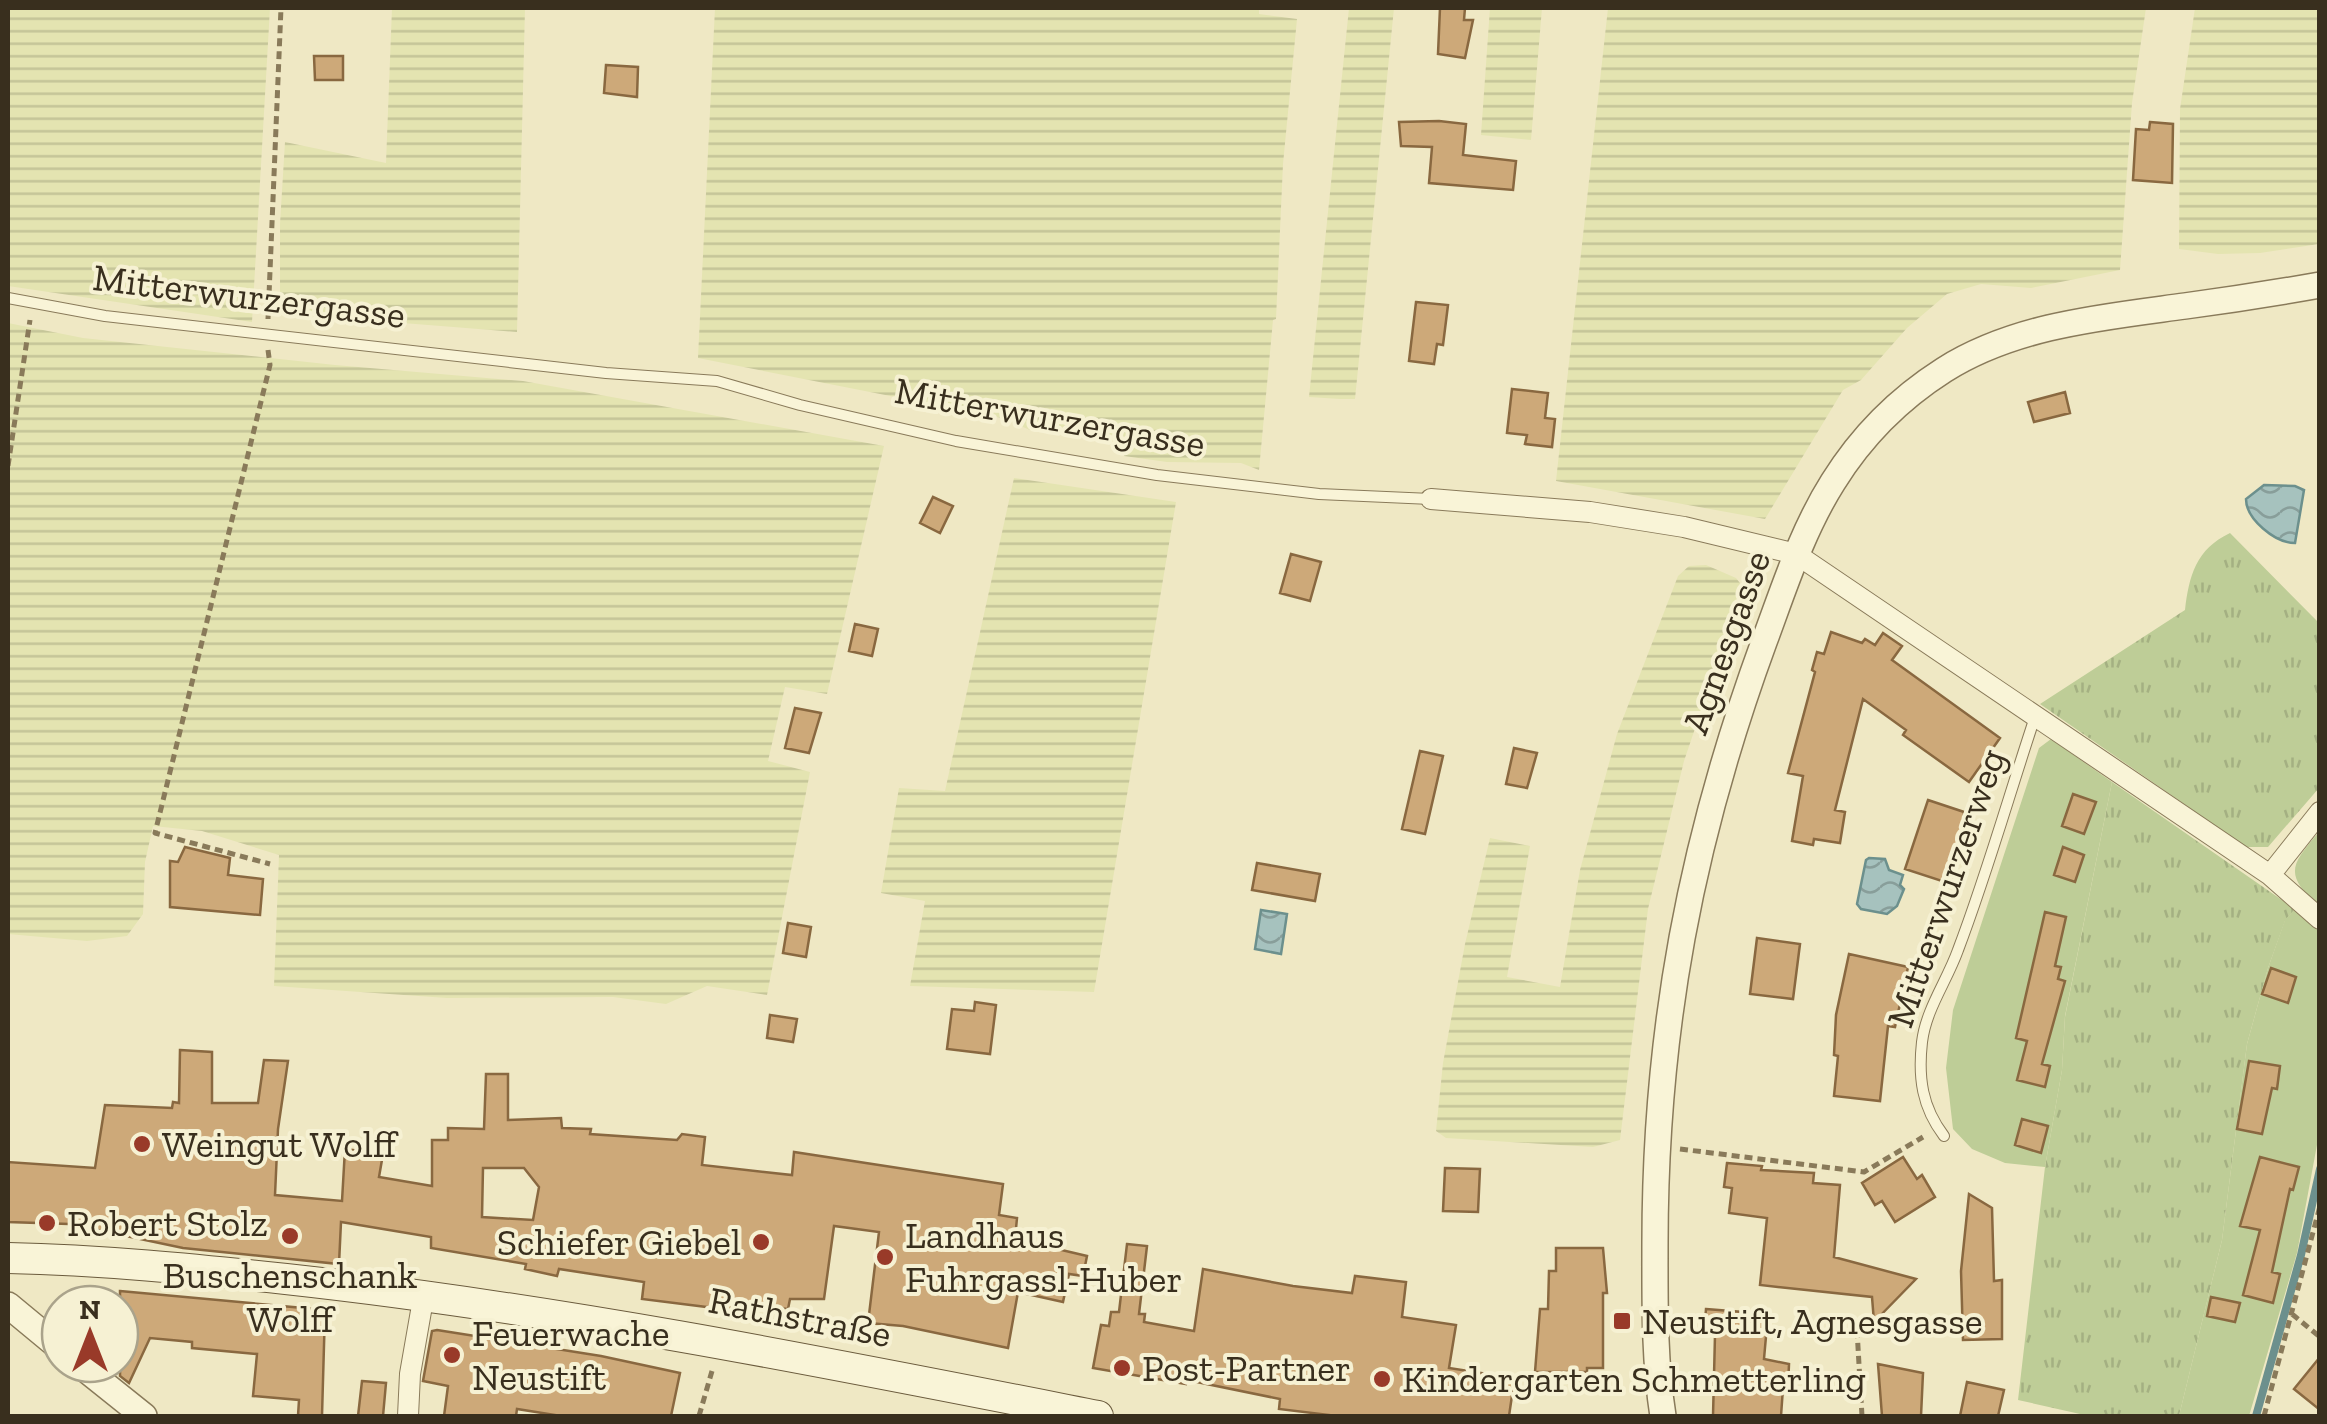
<svg xmlns="http://www.w3.org/2000/svg" width="2327" height="1424" viewBox="0 0 2327 1424" font-family="'Zilla Slab',serif">
<defs>
<pattern id="farmland-rules" width="6" height="5" patternUnits="userSpaceOnUse" patternTransform="scale(2.5)"><rect width="6" height="5" fill="#e4e4b1"/><path d="M0 2.5h6" fill="none" stroke="#c4c498"/></pattern>
<pattern id="grass-tufts" width="24" height="20" patternUnits="userSpaceOnUse" patternTransform="scale(2.5)"><rect width="24" height="20" fill="#becd97"/><path d="M3 7l-1-3M5 7V3M7 7l1-3M15 17l-1-3M17 17v-4M19 17l1-3" fill="none" stroke="#a4b082"/></pattern>
<pattern id="water-waves" width="16" height="10" patternUnits="userSpaceOnUse" patternTransform="scale(2.5)"><rect width="16" height="10" fill="#a6c2be"/><path d="M0 5q4-4 8 0t8 0" fill="none" stroke="#889e9a"/></pattern>
</defs>
<rect width="100%" height="100%" fill="#efe8c4"/>
<path fill="url(#farmland-rules)" d="M 8,8 L 270,8 L 252,322 L 8,286 Z
M 392,8 L 525,8 L 517,332 L 327,317 L 280,305 L 280,224 L 285,142 L 386,163 Z
M 715,8 L 1259,8 L 1259,14 L 1297,19 L 1283,164 L 1276,319 L 1273,320 L 1259,470 L 1241,463 L 1167,462 L 1124,456 L 1129,437 L 1087,431 L 1030,430 L 1002,418 L 698,358 Z
M 1349,8 L 1394,8 L 1355,399 L 1340,399 L 1309,397 Z
M 1490,8 L 1542,8 L 1531,140 L 1481,135 Z
M 1608,8 L 2146,8 L 2132,103 L 2120,270 L 2031,288 L 1981,284 L 1947,294 L 1907,328 L 1861,380 L 1843,390 L 1765,519 L 1556,481 Z
M 2195,8 L 2319,8 L 2319,244 L 2260,253 L 2218,254 L 2179,249 L 2180,109 Z
M 8,323 L 83,338 L 335,365 L 523,381 L 884,446 L 827,694 L 785,687 L 768,761 L 810,772 L 767,995 L 707,986 L 666,1004 L 613,997 L 447,998 L 274,986 L 279,855 L 202,831 L 153,826 L 145,862 L 143,914 L 127,936 L 87,941 L 8,934 Z
M 1014,478 L 1176,502 L 1094,992 L 910,986 L 925,901 L 881,893 L 899,788 L 945,791 Z
M 1706,565 L 1736,578 L 1743,587 L 1684,761 L 1648,909 L 1620,1140 L 1593,1147 L 1446,1138 L 1436,1131 L 1443,1063 L 1465,944 L 1490,838 L 1530,846 L 1507,977 L 1560,987 L 1580,870 L 1617,734 L 1678,576 L 1689,566 Z"/>
<path fill="url(#grass-tufts)" d="M 2230,533 L 2319,623 L 2319,788 L 2268,847 L 2246,847 L 2040,704 L 2185,610 C 2189,576 2196,549 2230,533 Z
M 2112,782 L 2295,909 L 2285,921 L 2268,968 L 2247,1044 L 2222,1240 L 2179,1416 L 2089,1416 L 2018,1400 L 2045,1167 L 2062,1070 L 2065,1017 Z"/>
<path fill="#becd97" d="M 2051,739 L 2112,782 L 2065,1016 L 2062,1070 L 2045,1167 L 2005,1163 L 1972,1149 L 1953,1129 L 1946,1068 L 1953,1010 L 2039,748 Z
M 2319,832 L 2319,907 C 2284,874 2290,866 2319,832 Z
M 2295,909 L 2320,931 L 2319,1134 L 2297,1253 L 2249,1416 L 2179,1416 L 2222,1240 L 2247,1044 L 2268,968 L 2285,920 Z"/>
<path fill="url(#water-waves)" stroke="#6c908d" stroke-width="2.5" d="M 2264,485 L 2295,486 L 2304,490 L 2295,543 C 2275,543 2246,519 2246,499 Z
M 1869,858 L 1885,859 L 1889,870 L 1903,875 L 1900,885 L 1904,889 L 1897,906 L 1887,914 L 1861,909 L 1857,904 L 1866,860 Z
M 1261,910 L 1287,914 L 1281,954 L 1255,949 Z"/>
<g fill="none" stroke-linecap="round" stroke-linejoin="round">
<path stroke="#6c908d" stroke-width="8" d="M 2256,1416 L 2301,1255 L 2320,1169"/>
</g>
<path fill="#cda979" stroke="#896840" stroke-width="2.5" fill-rule="evenodd" d="M 1440,8 L 1465,8 L 1464,20 L 1473,20 L 1465,58 L 1438,54 Z
M 314,56 L 343,56 L 343,80 L 315,80 Z
M 606,65 L 638,67 L 637,97 L 604,93 Z
M 1439,121 L 1466,124 L 1463,155 L 1516,161 L 1513,190 L 1429,183 L 1432,147 L 1401,146 L 1399,122 Z
M 2150,122 L 2173,124 L 2172,183 L 2133,180 L 2136,129 L 2149,130 Z
M 1416,302 L 1448,305 L 1443,345 L 1437,344 L 1434,364 L 1409,361 Z
M 1512,389 L 1548,393 L 1545,418 L 1555,419 L 1552,447 L 1525,444 L 1527,435 L 1507,433 Z
M 2065,392 L 2070,413 L 2034,422 L 2028,402 Z
M 933,497 L 953,506 L 940,533 L 920,523 Z
M 1291,554 L 1321,562 L 1310,601 L 1280,593 Z
M 855,624 L 878,629 L 872,656 L 849,651 Z
M 1831,632 L 1862,643 L 1865,639 L 1875,645 L 1883,633 L 1902,646 L 1892,660 L 2000,738 L 1969,782 L 1903,735 L 1906,730 L 1863,699 L 1835,810 L 1845,812 L 1840,843 L 1814,839 L 1813,845 L 1792,841 L 1803,776 L 1788,773 L 1815,672 L 1812,670 L 1817,652 L 1824,654 Z
M 795,708 L 821,713 L 809,753 L 785,748 Z
M 1514,748 L 1537,753 L 1527,788 L 1506,784 Z
M 1420,751 L 1443,756 L 1425,834 L 1402,829 Z
M 2073,794 L 2096,802 L 2084,834 L 2062,826 Z
M 1928,800 L 1964,812 L 1963,825 L 1969,827 L 1951,884 L 1905,869 Z
M 185,847 L 230,858 L 228,875 L 263,879 L 260,915 L 170,907 L 170,861 L 178,862 Z
M 2063,847 L 2084,855 L 2075,882 L 2054,875 Z
M 1257,863 L 1320,874 L 1315,901 L 1252,890 Z
M 2045,912 L 2066,917 L 2055,966 L 2061,967 L 2058,979 L 2065,981 L 2042,1064 L 2050,1066 L 2045,1087 L 2017,1080 L 2027,1041 L 2016,1038 Z
M 788,923 L 811,927 L 806,957 L 783,953 Z
M 1757,938 L 1800,944 L 1793,999 L 1750,994 Z
M 1849,954 L 1908,967 L 1895,1027 L 1888,1026 L 1880,1101 L 1834,1096 L 1838,1056 L 1834,1055 L 1836,1015 Z
M 2271,968 L 2296,977 L 2288,1003 L 2262,994 Z
M 975,1002 L 996,1005 L 990,1054 L 947,1049 L 952,1009 L 974,1011 Z
M 770,1015 L 797,1019 L 793,1042 L 767,1038 Z
M 180,1050 L 212,1052 L 212,1103 L 258,1103 L 264,1060 L 288,1061 L 278,1129 L 275,1195 L 342,1201 L 345,1149 L 383,1154 L 379,1177 L 432,1186 L 432,1140 L 448,1140 L 448,1128 L 484,1129 L 486,1074 L 508,1074 L 508,1120 L 561,1118 L 562,1128 L 591,1129 L 590,1134 L 677,1140 L 682,1134 L 705,1137 L 702,1165 L 792,1175 L 794,1152 L 1003,1184 L 999,1215 L 1017,1218 L 1015,1239 L 1087,1256 L 1083,1276 L 1069,1274 L 1063,1302 L 1018,1292 L 1008,1348 L 903,1326 L 868,1323 L 879,1232 L 834,1226 L 824,1299 L 790,1299 L 788,1309 L 732,1304 L 731,1310 L 642,1299 L 644,1282 L 559,1269 L 557,1276 L 525,1269 L 526,1264 L 431,1248 L 431,1237 L 341,1222 L 339,1264 L 183,1248 L 69,1224 L 8,1222 L 8,1162 L 95,1168 L 105,1105 L 172,1108 L 173,1102 L 179,1103 ZM 483,1168 L 524,1168 L 539,1187 L 533,1220 L 482,1217 Z
M 2249,1061 L 2280,1066 L 2277,1089 L 2272,1088 L 2262,1134 L 2237,1129 Z
M 2022,1119 L 2048,1126 L 2041,1153 L 2015,1145 Z
M 1903,1157 L 1917,1179 L 1922,1175 L 1935,1197 L 1895,1222 L 1882,1201 L 1875,1205 L 1862,1183 Z
M 2260,1157 L 2299,1167 L 2293,1190 L 2290,1189 L 2272,1272 L 2280,1274 L 2273,1303 L 2243,1295 L 2260,1230 L 2240,1226 Z
M 1727,1163 L 1762,1166 L 1761,1170 L 1814,1173 L 1813,1183 L 1840,1185 L 1834,1257 L 1916,1279 L 1874,1322 L 1872,1297 L 1760,1285 L 1767,1218 L 1729,1213 L 1732,1188 L 1724,1187 Z
M 1445,1168 L 1480,1169 L 1478,1212 L 1443,1211 Z
M 1969,1194 L 1992,1208 L 1994,1281 L 2002,1280 L 2002,1339 L 1963,1340 L 1961,1271 Z
M 1127,1244 L 1147,1246 L 1139,1314 L 1145,1314 L 1144,1322 L 1194,1331 L 1203,1269 L 1293,1286 L 1352,1293 L 1355,1276 L 1406,1282 L 1402,1317 L 1456,1325 L 1449,1368 L 1494,1375 L 1493,1379 L 1514,1382 L 1509,1416 L 1337,1416 L 1279,1409 L 1280,1399 L 1187,1380 L 1186,1384 L 1093,1368 L 1101,1325 L 1109,1326 L 1111,1312 L 1119,1312 Z
M 1556,1248 L 1603,1248 L 1607,1293 L 1603,1293 L 1603,1368 L 1587,1368 L 1587,1372 L 1535,1372 L 1540,1309 L 1548,1309 L 1549,1271 L 1556,1271 Z
M 120,1291 L 325,1310 L 322,1416 L 298,1416 L 299,1400 L 253,1396 L 257,1354 L 192,1348 L 192,1342 L 150,1338 L 129,1383 L 120,1376 Z
M 2211,1297 L 2240,1303 L 2235,1322 L 2207,1316 Z
M 1706,1309 L 1768,1314 L 1764,1359 L 1789,1364 L 1788,1388 L 1783,1388 L 1781,1416 L 1713,1416 L 1715,1335 L 1704,1334 Z
M 437,1330 L 601,1356 L 680,1373 L 671,1416 L 561,1416 L 517,1409 L 516,1416 L 444,1416 L 448,1386 L 423,1381 L 432,1331 Z
M 2320,1357 L 2320,1410 L 2294,1389 Z
M 1878,1364 L 1923,1373 L 1921,1416 L 1882,1416 Z
M 362,1381 L 386,1383 L 383,1416 L 358,1416 Z
M 1967,1382 L 2004,1390 L 1998,1416 L 1960,1416 Z"/>
<g fill="none" stroke-linecap="round" stroke-linejoin="round">
<defs>
<path id="service" d="M 8,298 L 105,316 L 606,373 L 717,381 L 800,405 L 956,441 L 1157,475 L 1319,494 L 1431,499
M 1944,1136 C 1922,1107 1918,1078 1922,1042 C 1926,1009 1947,981 1958,950 C 1987,874 2009,795 2035,717"/>
<path id="minor" d="M 1431,499 L 1590,512 L 1684,527 L 1796,554 L 2270,875 L 2320,919
M 2270,875 L 2320,812
M 408,1416 L 410,1374 L 424,1294"/>
<path id="tertiary" d="M 8,1305 L 60,1348
M 79,1364 L 144,1416
M 1663,1416 C 1654,1359 1655,1301 1655,1243 C 1655,1030 1691,841 1764,642 C 1784,588 1802,531 1833,482 C 1861,437 1900,398 1944,370 C 2015,325 2104,317 2185,306 C 2230,300 2275,293 2320,285"/>
<path id="secondary" d="M 8,1258 C 101,1260 193,1269 286,1279 C 560,1309 829,1363 1098,1416"/>
</defs>
<use href="#service" stroke="#897a5a" stroke-width="12"/>
<use href="#minor" stroke="#897a5a" stroke-width="22"/>
<use href="#tertiary" stroke="#897a5a" stroke-width="28"/>
<use href="#secondary" stroke="#6b5b3d" stroke-width="32"/>
<path stroke="#897a5a" stroke-width="5" stroke-dasharray="8 5" stroke-linecap="butt" d="M 268,319 L 281,8
M 268,350 L 270,365 L 155,833 L 270,864
M 8,466 L 30,320
M 1680,1149 L 1864,1172 L 1923,1137
M 2292,1314 L 2320,1337
M 1857,1330 L 1862,1416
M 699,1416 L 712,1371
M 2264,1416 L 2320,1206"/>
<use href="#service" stroke="#f9f4d7" stroke-width="10"/>
<use href="#minor" stroke="#f9f4d7" stroke-width="20"/>
<use href="#tertiary" stroke="#f9f4d7" stroke-width="25"/>
<use href="#secondary" stroke="#f9f4d7" stroke-width="30"/>
</g>
<g fill="#993a29" stroke="#f6f1d3" stroke-width="4">
<circle cx="142" cy="1144" r="10"/>
<circle cx="47" cy="1223" r="10"/>
<circle cx="290" cy="1236" r="10"/>
<circle cx="761" cy="1242" r="10"/>
<circle cx="885" cy="1257" r="10"/>
<rect x="1612" y="1311" width="20" height="20" rx="5"/>
<circle cx="452" cy="1355" r="10"/>
<circle cx="1122" cy="1368" r="10"/>
<circle cx="1382" cy="1379" r="10"/>
</g>
<g text-anchor="middle" stroke-width="8" stroke-linejoin="round" paint-order="stroke">
<g font-size="38" fill="#392f1e" stroke="#f6f1d3">
<text transform="translate(249 296) rotate(7)" y="13">Mitterwurzergasse</text>
<text transform="translate(1050 417) rotate(10)" y="13">Mitterwurzergasse</text>
<text transform="translate(1726 642) rotate(-70)" y="13">Agnesgasse</text>
<text transform="translate(1946 888) rotate(-71)" y="13">Mitterwurzerweg</text>
<text transform="translate(800 1317) rotate(11)" y="13">Rathstraße</text>
</g>
<g font-size="38" fill="#392f1e" stroke="#f6f1d3" text-anchor="start">
<text x="162" y="1157">Weingut Wolff</text>
<text x="67" y="1236">Robert Stolz</text>
<text x="905" y="1248">Landhaus<tspan x="905" dy="44">Fuhrgassl-Huber</tspan></text>
<text x="741" y="1255" text-anchor="end">Schiefer Giebel</text>
<text x="290" y="1288" text-anchor="middle">Buschenschank<tspan x="290" dy="44">Wolff</tspan></text>
<text x="1642" y="1334">Neustift, Agnesgasse</text>
<text x="472" y="1346">Feuerwache<tspan x="472" dy="44">Neustift</tspan></text>
<text x="1142" y="1381">Post-Partner</text>
<text x="1402" y="1392">Kindergarten Schmetterling</text>
</g>
</g>
<rect width="2327" height="1424" fill="none" stroke="#392f1e" stroke-width="20"/>
<g transform="translate(90 1334)"><circle r="48" fill="#f6f1d3" stroke="#aaa38b" stroke-width="2.5"/>
<path d="M0-8L18 38L0 25L-18 38Z" fill="#993a29"/>
<text y="-15" font-size="28" font-weight="bold" text-anchor="middle" fill="#392f1e">N</text>
</g>
</svg>
